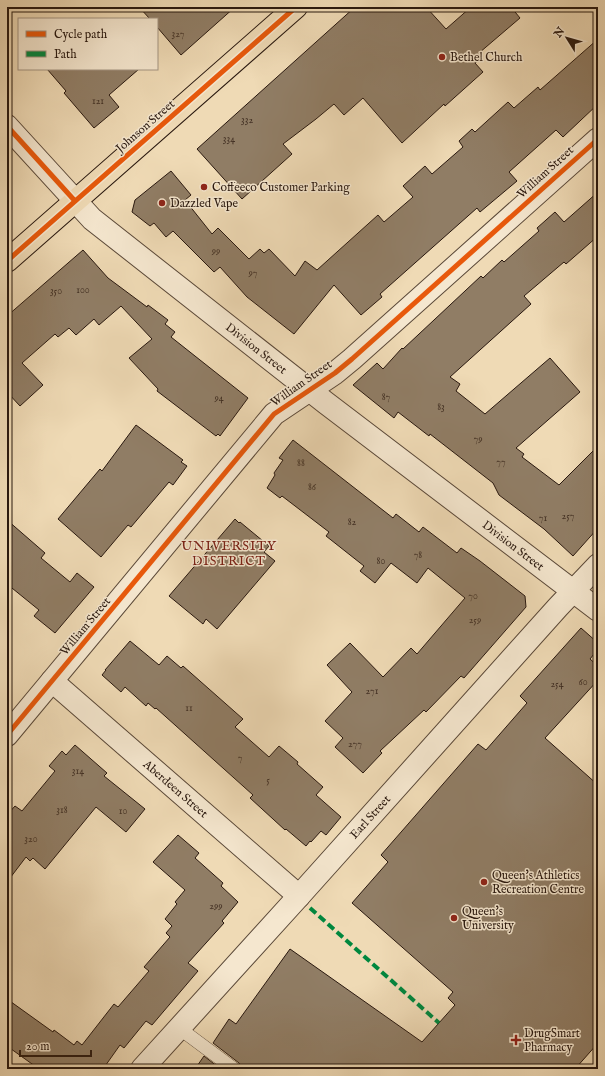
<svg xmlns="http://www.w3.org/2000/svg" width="605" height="1076" viewBox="0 0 605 1076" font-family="'IM FELL English',serif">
<rect width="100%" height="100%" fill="#efdab5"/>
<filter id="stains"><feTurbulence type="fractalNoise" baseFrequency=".005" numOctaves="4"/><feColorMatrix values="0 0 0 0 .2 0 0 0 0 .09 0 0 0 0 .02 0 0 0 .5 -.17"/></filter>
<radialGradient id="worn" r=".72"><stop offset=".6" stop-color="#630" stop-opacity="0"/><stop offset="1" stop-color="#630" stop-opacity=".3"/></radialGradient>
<path fill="#907d65" stroke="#29180f" d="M 139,7 L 235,7 L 181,55 L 157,27 L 157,19 L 150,19 Z
M 355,7 L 426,7 L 446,29 L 471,7 L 511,7 L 520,18 L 479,53 L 483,57 L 475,63 L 483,72 L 445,106 L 444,104 L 402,143 L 363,98 L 344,115 L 334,104 L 316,119 L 283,144 L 292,154 L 242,199 L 197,149 Z
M 598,39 L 598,104 L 563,137 L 556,130 L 509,172 L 517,181 L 480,212 L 477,208 L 380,294 L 382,297 L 361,315 L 334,285 L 294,334 L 247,297 L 220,267 L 214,272 L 173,231 L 166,237 L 154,223 L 150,226 L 132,212 L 135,200 L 171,171 L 191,195 L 185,200 L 212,234 L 218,228 L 249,259 L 260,249 L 264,253 L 269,249 L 295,276 L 305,261 L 317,270 L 378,215 L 384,222 L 413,197 L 403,186 L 425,166 L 432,174 L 463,147 L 459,141 L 472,129 L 475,132 L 508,102 L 514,108 L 538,87 L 540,90 Z
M 47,69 L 139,69 L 109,95 L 119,107 L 94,128 L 64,93 L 66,91 Z
M 598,192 L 598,236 L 566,264 L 564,262 L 524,296 L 531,304 L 450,377 L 460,384 L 456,391 L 485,414 L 550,358 L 580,392 L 516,448 L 524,454 L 522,457 L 559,485 L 598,446 L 598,528 L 573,556 L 544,529 L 499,495 L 493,483 L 430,434 L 429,436 L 398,412 L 394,418 L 353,385 L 377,363 L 383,369 L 402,348 L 403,349 L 481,276 L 483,278 L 502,260 L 504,262 L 539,231 L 537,228 L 555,212 L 564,222 Z
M 83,250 L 108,278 L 147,307 L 148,305 L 168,320 L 165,324 L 175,332 L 171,337 L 248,398 L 220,436 L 218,434 L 216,436 L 157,391 L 158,389 L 129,358 L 152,339 L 121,306 L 99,325 L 94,319 L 76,335 L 69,328 L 58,337 L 55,334 L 22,363 L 43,385 L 20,406 L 7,392 L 7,316 Z
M 136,425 L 183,460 L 181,462 L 187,466 L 173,485 L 169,482 L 131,527 L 128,525 L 101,557 L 58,519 L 100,469 L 102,471 Z
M 293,440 L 393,518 L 396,514 L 419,532 L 423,527 L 457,553 L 461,548 L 480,561 L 525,596 L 526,607 L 464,678 L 461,676 L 426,712 L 424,710 L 380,751 L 382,753 L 363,773 L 335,747 L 343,738 L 325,721 L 352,692 L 327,665 L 350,643 L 383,677 L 411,648 L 417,654 L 465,598 L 428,568 L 417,583 L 391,563 L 375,583 L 360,571 L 364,566 L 326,536 L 329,532 L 282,496 L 280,498 L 267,488 L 275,475 L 274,473 L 283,460 L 279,458 Z
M 235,519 L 239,523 L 240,522 L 269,546 L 264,552 L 275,561 L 217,629 L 206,619 L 203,624 L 169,596 Z
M 7,520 L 45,553 L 41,558 L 70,582 L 77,573 L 94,587 L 55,633 L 34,616 L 39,610 L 7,584 Z
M 581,628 L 598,643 L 598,649 L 590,659 L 598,666 L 598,680 L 545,738 L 598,785 L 598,1043 L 575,1069 L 244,1069 L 242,1068 L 239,1063 L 213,1043 L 229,1019 L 236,1024 L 290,949 L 422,1042 L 455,1005 L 448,998 L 453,992 L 352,903 L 388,862 L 381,855 L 478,744 L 486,750 L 527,703 L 520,696 Z
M 130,641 L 159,665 L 167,656 L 181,668 L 183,666 L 243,719 L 235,727 L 269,757 L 279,746 L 298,762 L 297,764 L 323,787 L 316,795 L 341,817 L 326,835 L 321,831 L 311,842 L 310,841 L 306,846 L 286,829 L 285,830 L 250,798 L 253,795 L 156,708 L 155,709 L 148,703 L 146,706 L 125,687 L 121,692 L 102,675 L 106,670 L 105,670 Z
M 75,745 L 107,773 L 104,776 L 145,809 L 126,832 L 96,807 L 45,869 L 33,858 L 30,861 L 26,857 L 7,882 L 7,815 L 15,806 L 22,811 L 55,771 L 49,766 L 62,751 L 66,755 Z
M 178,835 L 199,853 L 195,858 L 223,883 L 221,886 L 238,902 L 222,921 L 224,923 L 188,963 L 198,971 L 152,1025 L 146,1021 L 124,1048 L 120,1045 L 103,1069 L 39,1069 L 7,1046 L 7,999 L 53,1032 L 54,1030 L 74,1045 L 77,1041 L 82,1045 L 114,1004 L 118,1007 L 149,971 L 144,967 L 170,937 L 166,933 L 172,926 L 165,919 L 177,904 L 175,902 L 185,890 L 153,862 Z
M 204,1056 L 218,1067 L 216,1069 L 195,1069 Z"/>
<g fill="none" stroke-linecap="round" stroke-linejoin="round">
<defs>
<path id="service" d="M 179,1028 L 234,1069"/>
<g id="minor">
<path id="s1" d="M 52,681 L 299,896"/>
<path d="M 7,735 L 274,414 L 335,373 L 352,359 L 598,139"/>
<path id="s2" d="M 142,1069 L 299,896 L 558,607 L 598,565"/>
</g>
<g id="tertiary">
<path id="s3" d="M 7,126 L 92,219 L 326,403 L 598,610"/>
</g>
<path id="primary" d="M 7,261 L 296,7"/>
</defs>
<use href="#service" stroke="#5a4838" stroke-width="14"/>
<use href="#minor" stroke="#5a4838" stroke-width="24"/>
<use href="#tertiary" stroke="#5a4838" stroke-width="24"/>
<use href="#primary" stroke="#29180f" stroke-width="24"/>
<use href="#service" stroke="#f5e7cf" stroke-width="13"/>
<use href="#minor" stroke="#f5e7cf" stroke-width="22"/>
<use href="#tertiary" stroke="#f5e7cf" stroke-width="22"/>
<use href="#primary" stroke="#efdab5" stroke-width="22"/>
<path stroke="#00873e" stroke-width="4" stroke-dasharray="8 4" stroke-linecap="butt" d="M 310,908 L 439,1023
M 596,1046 L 598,1048"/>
<defs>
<path id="cycleway" d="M 7,126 L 75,201
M 7,261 L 296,7
M 7,735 L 274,414 L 335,373 L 352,359 L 598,139"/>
</defs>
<use href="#cycleway" stroke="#f5e7cf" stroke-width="8"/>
<use href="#cycleway" stroke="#e8590c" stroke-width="5"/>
</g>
<g fill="#8f2418" stroke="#f5e7cf" stroke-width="1.5">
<circle cx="442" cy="57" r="4"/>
<circle cx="204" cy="187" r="4"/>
<circle cx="162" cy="203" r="4"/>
<circle cx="484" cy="882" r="4"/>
<circle cx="454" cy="918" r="4"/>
<path d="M514 1034h4v4h4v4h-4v4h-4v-4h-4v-4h4z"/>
</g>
<g text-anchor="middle" stroke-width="3" stroke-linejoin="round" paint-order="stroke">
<g font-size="10" fill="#433124">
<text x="178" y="37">327</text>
<text x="98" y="104">121</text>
<text x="247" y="123">332</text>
<text x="229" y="142">334</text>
<text x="216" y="254">99</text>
<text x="253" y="276">97</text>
<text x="83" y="293">100</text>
<text x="56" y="294">350</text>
<text x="386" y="400">87</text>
<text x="219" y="401">94</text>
<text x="441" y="410">83</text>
<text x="478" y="442">79</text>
<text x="501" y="465">77</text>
<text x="301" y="466">88</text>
<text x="312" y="490">86</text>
<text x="568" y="519">257</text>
<text x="543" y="521">71</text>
<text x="352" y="525">82</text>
<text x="418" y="558">78</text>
<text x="381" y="564">80</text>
<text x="473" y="599">70</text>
<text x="475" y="623">259</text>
<text x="583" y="685">60</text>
<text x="557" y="687">254</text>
<text x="372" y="694">271</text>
<text x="189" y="711">11</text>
<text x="355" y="747">277</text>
<text x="240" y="761">7</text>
<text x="78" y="774">314</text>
<text x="268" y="783">5</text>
<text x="62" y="813">318</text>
<text x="123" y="814">10</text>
<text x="31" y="842">320</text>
<text x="216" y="909">299</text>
</g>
<g font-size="12" fill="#29180f" stroke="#f5e7cf" text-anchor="start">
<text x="450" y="61">Bethel Church</text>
<text x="212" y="191">Coffeeco Customer Parking</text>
<text x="170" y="207">Dazzled Vape</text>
<text x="492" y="879">Queen's Athletics<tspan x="492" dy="14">Recreation Centre</tspan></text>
<text x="462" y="915">Queen's<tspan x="462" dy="14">University</tspan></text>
<text x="524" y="1037">DrugSmart<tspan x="524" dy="14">Pharmacy</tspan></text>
</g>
<g font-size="12" fill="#29180f" stroke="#f5e7cf">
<text transform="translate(145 126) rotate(-41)" y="4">Johnson Street</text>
<text transform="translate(545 172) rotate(-42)" y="4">William Street</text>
<text dy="4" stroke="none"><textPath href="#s3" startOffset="335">Division Street</textPath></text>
<text transform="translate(301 383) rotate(-35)" y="4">William Street</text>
<text dy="4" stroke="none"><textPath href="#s3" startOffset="659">Division Street</textPath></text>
<text transform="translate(85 626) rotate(-50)" y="4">William Street</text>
<text dy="4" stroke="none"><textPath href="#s1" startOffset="164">Aberdeen Street</textPath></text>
<text dy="4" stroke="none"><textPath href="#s2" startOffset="340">Earl Street</textPath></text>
</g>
<g font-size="13" letter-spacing="1" fill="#7a1f14" stroke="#f5e7cf">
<text x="229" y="550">UNIVERSITY<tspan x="229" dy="15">DISTRICT</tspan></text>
</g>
</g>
<rect width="605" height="1076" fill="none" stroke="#efdab5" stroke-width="24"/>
<rect x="8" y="8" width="589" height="1060" fill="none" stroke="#29180f" stroke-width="2"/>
<rect x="12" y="12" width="581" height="1052" fill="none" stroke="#29180f"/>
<rect x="18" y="18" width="140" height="52" fill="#f5e7cf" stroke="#a39482"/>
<rect x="26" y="31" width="20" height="6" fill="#e8590c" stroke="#a39482"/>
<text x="54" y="38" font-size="12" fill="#29180f">Cycle path</text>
<rect x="26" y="51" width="20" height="6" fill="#00873e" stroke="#a39482"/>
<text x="54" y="58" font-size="12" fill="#29180f">Path</text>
<g transform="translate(567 38) rotate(307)" stroke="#f5e7cf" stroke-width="3" paint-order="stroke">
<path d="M0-3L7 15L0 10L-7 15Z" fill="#29180f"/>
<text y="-6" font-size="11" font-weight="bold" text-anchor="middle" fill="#29180f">N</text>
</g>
<path d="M20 1050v6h71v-6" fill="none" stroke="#29180f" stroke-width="2"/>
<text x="26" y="1050" font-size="12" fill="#29180f" stroke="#f5e7cf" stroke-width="3" paint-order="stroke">20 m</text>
<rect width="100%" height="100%" filter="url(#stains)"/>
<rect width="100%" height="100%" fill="url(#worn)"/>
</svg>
